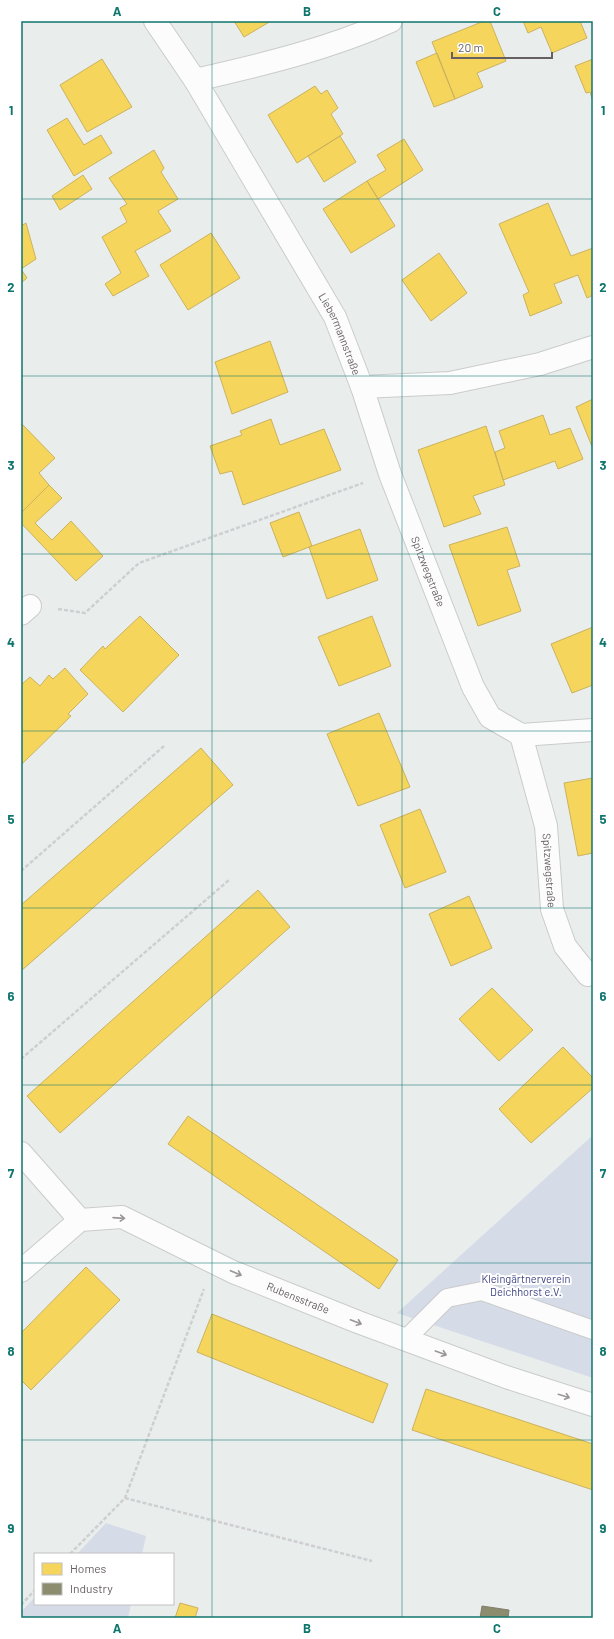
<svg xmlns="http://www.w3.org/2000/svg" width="614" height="1639" viewBox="0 0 614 1639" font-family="Barlow,sans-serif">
<rect width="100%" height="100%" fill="#e9eeec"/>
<path fill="#d6dbe8" d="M 593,1135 L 593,1378 L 397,1313 Z
M 106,1523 L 146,1536 L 142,1554 L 77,1554 Z
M 35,1597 L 35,1604 L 131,1604 L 128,1618 L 21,1618 L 21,1612 Z"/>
<path fill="#f6d55c" stroke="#cbb25e" d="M 234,21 L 271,21 L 244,37 Z
M 484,21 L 490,21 L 506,61 L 477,73 L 483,87 L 455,99 L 432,42 Z
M 523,21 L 580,21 L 587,38 L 552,53 L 541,27 L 528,33 Z
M 437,53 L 455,99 L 434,107 L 416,62 Z
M 102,59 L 132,107 L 87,132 L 60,85 Z
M 593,59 L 593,101 L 590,92 L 586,93 L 575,66 Z
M 315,86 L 321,94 L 327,90 L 338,108 L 331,114 L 343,134 L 297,163 L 268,115 Z
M 67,118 L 84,145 L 101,135 L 112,153 L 74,176 L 47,130 Z
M 340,136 L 356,162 L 324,182 L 308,156 Z
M 404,139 L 423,170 L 378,199 L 367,181 L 386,170 L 377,155 Z
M 154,150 L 164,168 L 161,172 L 178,199 L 158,211 L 171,231 L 135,251 L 149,276 L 113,296 L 105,284 L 121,273 L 102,237 L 127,222 L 120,208 L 127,204 L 109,178 Z
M 83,175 L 92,189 L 60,210 L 52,196 Z
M 367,181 L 395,226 L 351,253 L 323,209 Z
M 548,203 L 571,256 L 593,248 L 593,295 L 587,298 L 578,275 L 554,284 L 562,303 L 530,316 L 523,295 L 529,292 L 499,224 Z
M 26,223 L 36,259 L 21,269 L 27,278 L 21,283 L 21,226 Z
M 211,233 L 240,278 L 188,310 L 160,265 Z
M 439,253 L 467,293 L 431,321 L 402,280 Z
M 270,341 L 288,392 L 232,414 L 215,362 Z
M 593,399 L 593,449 L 576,407 Z
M 543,415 L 550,435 L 570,428 L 583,459 L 558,469 L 555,461 L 503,480 L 495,452 L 505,448 L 499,431 Z
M 271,419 L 280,445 L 324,429 L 341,470 L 243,505 L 232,471 L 220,474 L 210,446 L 242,435 L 240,431 Z
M 21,423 L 55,458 L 39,473 L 49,485 L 21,513 Z
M 486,426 L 505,485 L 473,496 L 481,514 L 444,527 L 418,450 Z
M 49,485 L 62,498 L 35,523 L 52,540 L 71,521 L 103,556 L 76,581 L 21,523 L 21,513 Z
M 299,512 L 312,546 L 283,557 L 270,523 Z
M 507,527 L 520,566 L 507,570 L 521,611 L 478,626 L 449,545 Z
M 360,529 L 378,580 L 327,599 L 309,547 Z
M 140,616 L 179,655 L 123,712 L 80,670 L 103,646 L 105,649 Z
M 372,616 L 391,666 L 339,686 L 318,637 Z
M 593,627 L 593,685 L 572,693 L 551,644 Z
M 65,668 L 88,694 L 68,714 L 71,716 L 21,765 L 21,685 L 30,677 L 40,686 L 49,675 L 53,679 Z
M 379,713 L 410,787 L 358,806 L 327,734 Z
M 201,748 L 233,785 L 21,971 L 21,905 Z
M 593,778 L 593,853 L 578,856 L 564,783 Z
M 420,809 L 446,872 L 405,888 L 380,825 Z
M 258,890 L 290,927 L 60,1133 L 27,1096 Z
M 469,896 L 492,948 L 451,966 L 429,914 Z
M 492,988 L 533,1030 L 499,1061 L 459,1019 Z
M 563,1047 L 593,1078 L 593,1088 L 531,1143 L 499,1109 Z
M 188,1116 L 398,1260 L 379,1289 L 168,1144 Z
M 86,1267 L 120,1300 L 31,1390 L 21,1380 L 21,1333 Z
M 212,1314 L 388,1384 L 373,1423 L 197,1352 Z
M 426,1389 L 593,1444 L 593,1490 L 412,1430 Z
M 180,1603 L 198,1608 L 195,1618 L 175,1618 Z"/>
<path fill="#8c8c6e" stroke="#817e6b" d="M 482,1606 L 509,1610 L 508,1618 L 480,1618 Z"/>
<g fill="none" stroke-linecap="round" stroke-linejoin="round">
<defs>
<path id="lane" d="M 405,1340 L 447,1298 L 482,1291 L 593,1330"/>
<g id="street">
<path id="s1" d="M 155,21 L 195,80 L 335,317 L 362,387 L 450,383 L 540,364 L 593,347"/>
<path d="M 195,80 C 261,65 329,49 391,21"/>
<path id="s2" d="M 362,387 L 390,474 L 473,687 L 490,717 L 521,735 L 593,730"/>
<path d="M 21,614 L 30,606"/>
<path id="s3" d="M 521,735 L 546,826 L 552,909 L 565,946 L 588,975"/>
<path d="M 21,1153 L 80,1220"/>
<path id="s4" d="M 21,1271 L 80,1220 L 122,1217 L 233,1272 L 358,1322 L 506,1377 L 593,1405"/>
</g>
</defs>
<use href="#lane" stroke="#cacbcb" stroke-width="20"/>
<use href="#street" stroke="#cacbcb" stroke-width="24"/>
<path stroke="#cfced2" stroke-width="2.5" stroke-dasharray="4 2" stroke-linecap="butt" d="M 58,609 L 85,613 L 139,563 L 363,483
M 21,871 L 164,746
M 21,1059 L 229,880
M 125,1498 L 372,1561
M 70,1554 L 125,1498 L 204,1289
M 21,1605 L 35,1590"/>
<use href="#lane" stroke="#fcfcfc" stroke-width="18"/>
<use href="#street" stroke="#fcfcfc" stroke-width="22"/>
</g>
<defs><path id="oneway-shaft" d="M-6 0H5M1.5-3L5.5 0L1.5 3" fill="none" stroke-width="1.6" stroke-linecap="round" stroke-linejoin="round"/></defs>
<g stroke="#9a9699">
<use href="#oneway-shaft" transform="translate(119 1218) rotate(4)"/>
<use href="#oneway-shaft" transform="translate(236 1273) rotate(23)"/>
<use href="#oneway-shaft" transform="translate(356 1322) rotate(21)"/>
<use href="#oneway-shaft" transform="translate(441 1353) rotate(20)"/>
<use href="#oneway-shaft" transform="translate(564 1396) rotate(17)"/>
</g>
<path fill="none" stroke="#0f766e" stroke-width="1" stroke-opacity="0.55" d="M 212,21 L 212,1618M 402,21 L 402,1618M 21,199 L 593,199M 21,376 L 593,376M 21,554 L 593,554M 21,731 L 593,731M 21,908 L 593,908M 21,1085 L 593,1085M 21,1263 L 593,1263M 21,1440 L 593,1440"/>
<g text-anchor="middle" stroke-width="4" stroke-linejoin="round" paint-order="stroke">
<g font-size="11" fill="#665f63" stroke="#fff">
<text dy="4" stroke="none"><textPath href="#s1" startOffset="364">Liebermannstraße</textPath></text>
<text dy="4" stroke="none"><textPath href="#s2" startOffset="196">Spitzwegstraße</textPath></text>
<text dy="4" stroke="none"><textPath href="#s3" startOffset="139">Spitzwegstraße</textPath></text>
<text dy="4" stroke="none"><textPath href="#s4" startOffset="314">Rubensstraße</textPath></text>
</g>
<g font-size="11" fill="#404684" stroke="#fff">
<text x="526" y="1283">Kleingärtnerverein<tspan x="526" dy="13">Deichhorst e.V.</tspan></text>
</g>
</g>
<rect width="614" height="1639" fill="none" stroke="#ffffff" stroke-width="44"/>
<rect x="34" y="1553" width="140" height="52" fill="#ffffff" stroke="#c2bfc1"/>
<rect x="42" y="1563" width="20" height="12" fill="#f6d55c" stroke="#c2bfc1"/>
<text x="70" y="1573" font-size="12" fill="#665f63">Homes</text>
<rect x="42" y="1583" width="20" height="12" fill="#8c8c6e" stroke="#c2bfc1"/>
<text x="70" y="1593" font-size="12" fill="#665f63">Industry</text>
<path d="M452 52v6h100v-6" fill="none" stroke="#665f63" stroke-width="2"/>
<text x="458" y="52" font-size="12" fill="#665f63" stroke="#ffffff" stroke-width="3" paint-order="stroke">20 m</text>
<rect x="22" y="22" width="570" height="1595" fill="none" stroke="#0f766e" stroke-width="1.5"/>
<g font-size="13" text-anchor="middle" font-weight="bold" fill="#0f766e">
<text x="117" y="16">A</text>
<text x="307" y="16">B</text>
<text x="497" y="16">C</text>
<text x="11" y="115">1</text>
<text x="603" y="115">1</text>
<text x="11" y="292">2</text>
<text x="603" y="292">2</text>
<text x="11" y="470">3</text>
<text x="603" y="470">3</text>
<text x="11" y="647">4</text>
<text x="603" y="647">4</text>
<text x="11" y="824">5</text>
<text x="603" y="824">5</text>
<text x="11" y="1001">6</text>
<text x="603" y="1001">6</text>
<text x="11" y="1178">7</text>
<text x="603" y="1178">7</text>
<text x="11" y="1356">8</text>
<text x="603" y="1356">8</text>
<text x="11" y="1533">9</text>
<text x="603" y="1533">9</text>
<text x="117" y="1633">A</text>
<text x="307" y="1633">B</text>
<text x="497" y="1633">C</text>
</g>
</svg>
